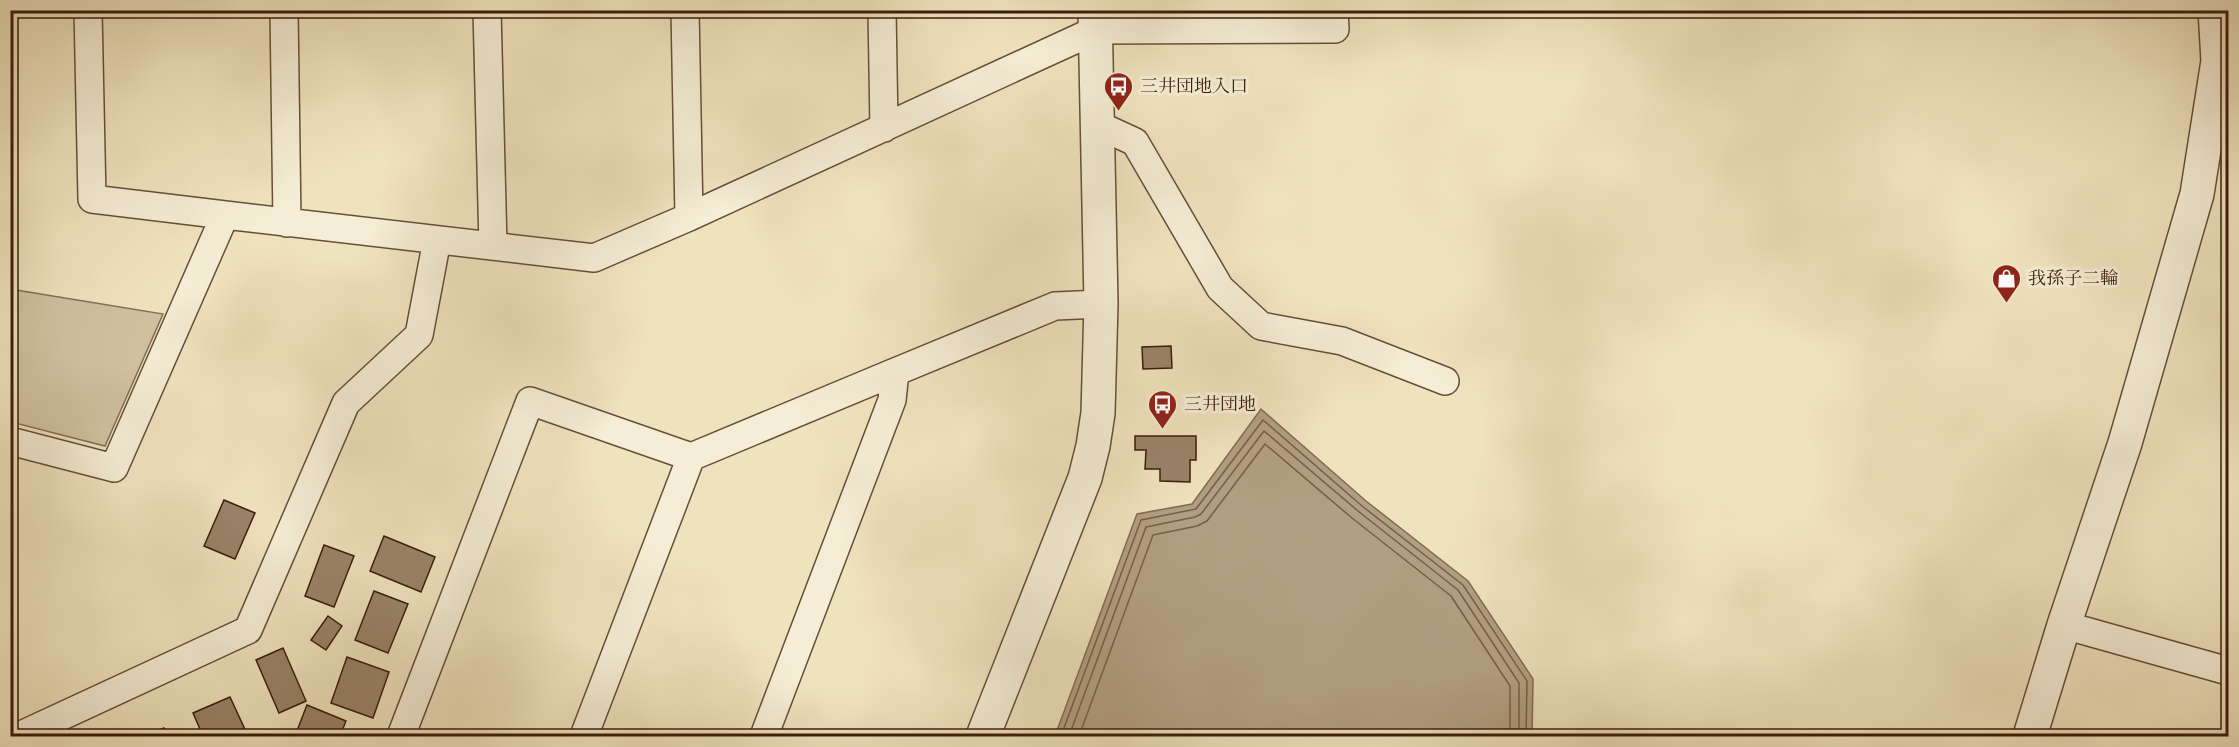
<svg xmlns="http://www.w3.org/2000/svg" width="2239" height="747" viewBox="0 0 2239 747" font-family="'Libre Bodoni','Noto Serif JP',serif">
<rect width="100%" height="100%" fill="#efe3be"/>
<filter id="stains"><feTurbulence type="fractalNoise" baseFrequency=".00333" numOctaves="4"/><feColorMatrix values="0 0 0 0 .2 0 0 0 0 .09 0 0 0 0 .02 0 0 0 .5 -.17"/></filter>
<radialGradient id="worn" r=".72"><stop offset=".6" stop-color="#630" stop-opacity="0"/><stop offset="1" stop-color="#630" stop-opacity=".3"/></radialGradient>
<path fill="#d0c1a0" stroke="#866e56" stroke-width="1.5" d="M 10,289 L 163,314 L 105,446 L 11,422 Z"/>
<path fill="#b29f81" stroke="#826b52" stroke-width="1.5" d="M 1261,409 L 1366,501 L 1468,581 L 1533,679 L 1532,736 L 1055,736 L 1137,514 L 1192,504 Z"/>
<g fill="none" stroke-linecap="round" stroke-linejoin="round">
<path stroke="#765e46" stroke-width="1.5" d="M 1061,736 L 1141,520 L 1196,509 L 1263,420 L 1362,506 L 1463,585 L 1527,681 L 1526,736
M 1069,736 L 1146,527 L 1195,517 L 1201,514 L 1264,431 L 1358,511 L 1458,590 L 1519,683 L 1519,736
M 1079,736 L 1153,535 L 1197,526 L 1207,521 L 1265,444 L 1352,518 L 1451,596 L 1510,686 L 1510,736"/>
</g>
<path fill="#998368" stroke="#3b1c0b" stroke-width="1.5" d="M 1171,346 L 1172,368 L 1143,369 L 1142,347 Z
M 1135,436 L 1196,436 L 1196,460 L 1190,460 L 1190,482 L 1160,481 L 1160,469 L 1145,469 L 1146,450 L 1135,450 Z
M 224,500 L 255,513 L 235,559 L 204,546 Z
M 384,536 L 435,557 L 421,592 L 370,571 Z
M 324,545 L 354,556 L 334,607 L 305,596 Z
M 374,591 L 408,604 L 388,653 L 355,640 Z
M 328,616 L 342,626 L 326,650 L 311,640 Z
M 283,648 L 306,701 L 279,713 L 256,660 Z
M 347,657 L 389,672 L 373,718 L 331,703 Z
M 230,697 L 248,736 L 203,736 L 193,713 Z
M 307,705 L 346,721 L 340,736 L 295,736 Z
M 164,728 L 168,736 L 145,736 Z"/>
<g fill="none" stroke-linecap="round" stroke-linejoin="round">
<defs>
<path id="minor" d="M 284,10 L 287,223
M 487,10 L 493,246
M 685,10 L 689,217
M 882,10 L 884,128
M 1098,125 L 1135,142 L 1220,288 L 1261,326 L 1342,341 L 1445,381
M 225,215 L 594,258 L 689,217 L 1096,30 L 1335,29 L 1334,10
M 10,441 L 114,468 L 225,215 L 92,199 L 88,10
M 2064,625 L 2228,671
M 19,736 L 248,630 L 346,403 L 419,335 L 437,240
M 401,736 L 530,401 L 691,457 L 895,372
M 584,736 L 691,457
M 764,736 L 892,400 L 895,372 L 1055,306 L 1101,304"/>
<path id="tertiary" d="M 983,736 L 1085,478 L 1093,446 L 1098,413 L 1101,304 L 1095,10
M 2030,736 L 2064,625 L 2125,443 L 2197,194 L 2218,61 L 2215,10"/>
</defs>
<use href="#minor" stroke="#684e38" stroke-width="30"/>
<use href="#tertiary" stroke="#684e38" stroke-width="36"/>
<use href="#minor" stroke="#f5edd5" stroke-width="27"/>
<use href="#tertiary" stroke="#f5edd5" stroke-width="33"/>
</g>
<defs>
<symbol id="bus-pin" viewBox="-11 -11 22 30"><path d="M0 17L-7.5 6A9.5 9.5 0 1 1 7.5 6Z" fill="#8f2418" stroke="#f5edd5"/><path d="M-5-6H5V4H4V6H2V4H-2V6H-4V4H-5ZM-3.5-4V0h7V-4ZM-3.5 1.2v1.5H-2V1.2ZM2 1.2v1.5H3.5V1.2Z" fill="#fff"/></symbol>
<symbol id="shop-pin" viewBox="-11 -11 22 30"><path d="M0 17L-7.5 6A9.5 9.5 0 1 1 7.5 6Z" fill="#8f2418" stroke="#f5edd5"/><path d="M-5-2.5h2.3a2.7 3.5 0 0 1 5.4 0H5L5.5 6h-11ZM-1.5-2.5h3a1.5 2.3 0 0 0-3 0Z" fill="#fff"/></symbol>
</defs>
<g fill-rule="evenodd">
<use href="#bus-pin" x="1102" y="70" width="33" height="45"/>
<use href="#shop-pin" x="1990" y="262" width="33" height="45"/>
<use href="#bus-pin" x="1146" y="388" width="33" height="45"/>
</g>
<g text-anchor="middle" stroke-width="6" stroke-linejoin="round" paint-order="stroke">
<g font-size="18" fill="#3b1c0b" stroke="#f5edd5" text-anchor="start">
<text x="1140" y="92">三井団地入口</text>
<text x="2028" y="284">我孫子二輪</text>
<text x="1184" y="410">三井団地</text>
</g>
</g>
<rect width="2239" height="747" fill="none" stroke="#efe3be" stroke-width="36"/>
<rect x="12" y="12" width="2215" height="723" fill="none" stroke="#3b1c0b" stroke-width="3"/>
<rect x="18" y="18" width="2203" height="711" fill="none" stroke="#3b1c0b" stroke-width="1.5"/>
<rect width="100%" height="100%" filter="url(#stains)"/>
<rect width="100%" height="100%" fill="url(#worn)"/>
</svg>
